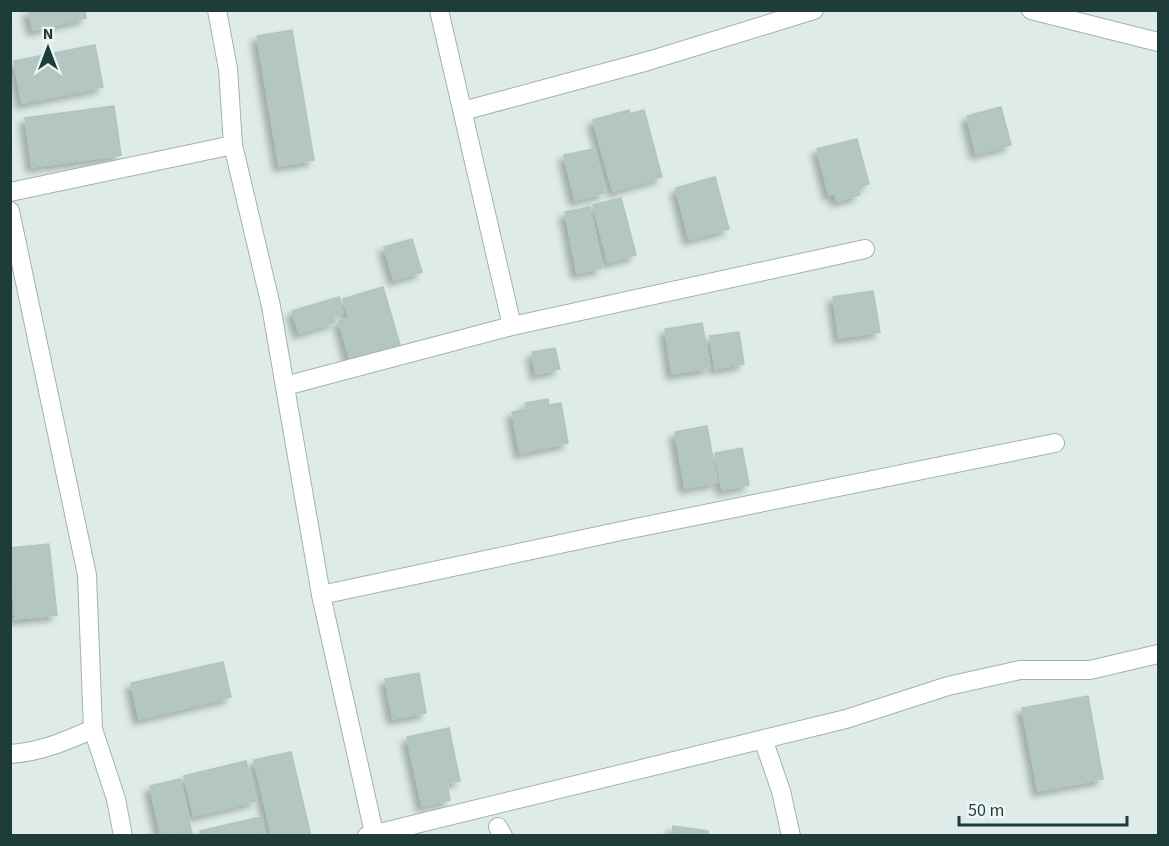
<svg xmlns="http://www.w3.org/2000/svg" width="1169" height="846" viewBox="0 0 1169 846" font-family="'Source Sans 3',sans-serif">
<defs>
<filter id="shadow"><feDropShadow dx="-5.5" dy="5.5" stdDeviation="3" flood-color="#0004"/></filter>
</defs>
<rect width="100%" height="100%" fill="#deebe8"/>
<path fill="#b3c6c2" stroke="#b0c5c1" stroke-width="1.5" filter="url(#shadow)" d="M 28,10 L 85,10 L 86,18 L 33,30 Z
M 292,30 L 314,160 L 279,166 L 257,36 Z
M 95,45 L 103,87 L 22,103 L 14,61 Z
M 114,106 L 121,155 L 32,167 L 25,118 Z
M 1001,107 L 1011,145 L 976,154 L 967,116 Z
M 629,110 L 630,114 L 644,110 L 662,177 L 613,191 L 593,120 Z
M 857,139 L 869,184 L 857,187 L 860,195 L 837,201 L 835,193 L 829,195 L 817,149 Z
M 594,149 L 605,193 L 575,200 L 564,155 Z
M 715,177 L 729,229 L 689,239 L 676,188 Z
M 621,198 L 636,255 L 608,262 L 593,205 Z
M 590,207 L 602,268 L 577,273 L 565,212 Z
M 412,239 L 422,272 L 394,280 L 384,247 Z
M 383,287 L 400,345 L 350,360 L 339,321 L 349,318 L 343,299 Z
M 873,291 L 880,332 L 839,338 L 833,297 Z
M 339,297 L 343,312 L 333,315 L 335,322 L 299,333 L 292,311 Z
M 702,323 L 710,368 L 672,374 L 665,329 Z
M 739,332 L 744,364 L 715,369 L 710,336 Z
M 555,348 L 560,369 L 536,374 L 532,352 Z
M 548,399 L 549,405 L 561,403 L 568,443 L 520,453 L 512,412 L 527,409 L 525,403 Z
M 707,426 L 717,482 L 685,488 L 675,432 Z
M 742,448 L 749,485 L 722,490 L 715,453 Z
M 49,544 L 57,615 L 15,619 L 10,548 Z
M 223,662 L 231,697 L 139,719 L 131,683 Z
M 419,673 L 426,713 L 393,719 L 385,679 Z
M 1088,696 L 1103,779 L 1038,791 L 1022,708 Z
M 449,728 L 460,781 L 447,783 L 450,800 L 422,806 L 407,737 Z
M 291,752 L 311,836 L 272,836 L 254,760 Z
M 246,761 L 256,801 L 194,816 L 184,776 Z
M 180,779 L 192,834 L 161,836 L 150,786 Z
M 261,817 L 265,836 L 201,836 L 200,831 Z
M 673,826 L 708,831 L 708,836 L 672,836 Z"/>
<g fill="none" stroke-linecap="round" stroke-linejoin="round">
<defs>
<path id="street" d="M 217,10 L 228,69 L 233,145 L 271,306 L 321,595 L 374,833
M 439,10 L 512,326
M 1031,10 L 1158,42
M 463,111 L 648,61 L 814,10
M 10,192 L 233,145
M 10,211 L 87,575 L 93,729 C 66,741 41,752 10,754
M 285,386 L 512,326 L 865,249
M 321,595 L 621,531 L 1055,443
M 93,729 L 116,799 L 123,836
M 763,739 L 781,791 L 791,836
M 498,827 L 503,836
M 367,836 L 846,719 L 948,686 L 1020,670 L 1090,670 L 1158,654"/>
</defs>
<use href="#street" stroke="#a1b3b0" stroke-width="20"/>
<use href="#street" stroke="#fff" stroke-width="18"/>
</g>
<rect width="1169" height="846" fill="none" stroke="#1e3c3a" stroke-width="24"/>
<g transform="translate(48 48)" stroke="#eef7f5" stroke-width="4.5" paint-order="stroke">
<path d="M0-4.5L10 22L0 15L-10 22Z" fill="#1e3c3a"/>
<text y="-9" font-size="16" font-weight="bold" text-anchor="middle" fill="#1e3c3a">N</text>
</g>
<path d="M959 816v9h168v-9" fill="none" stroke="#1e3c3a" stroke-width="3"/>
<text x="968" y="816" font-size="18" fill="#1e3c3a" stroke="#eef7f5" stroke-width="4.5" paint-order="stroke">50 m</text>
</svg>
